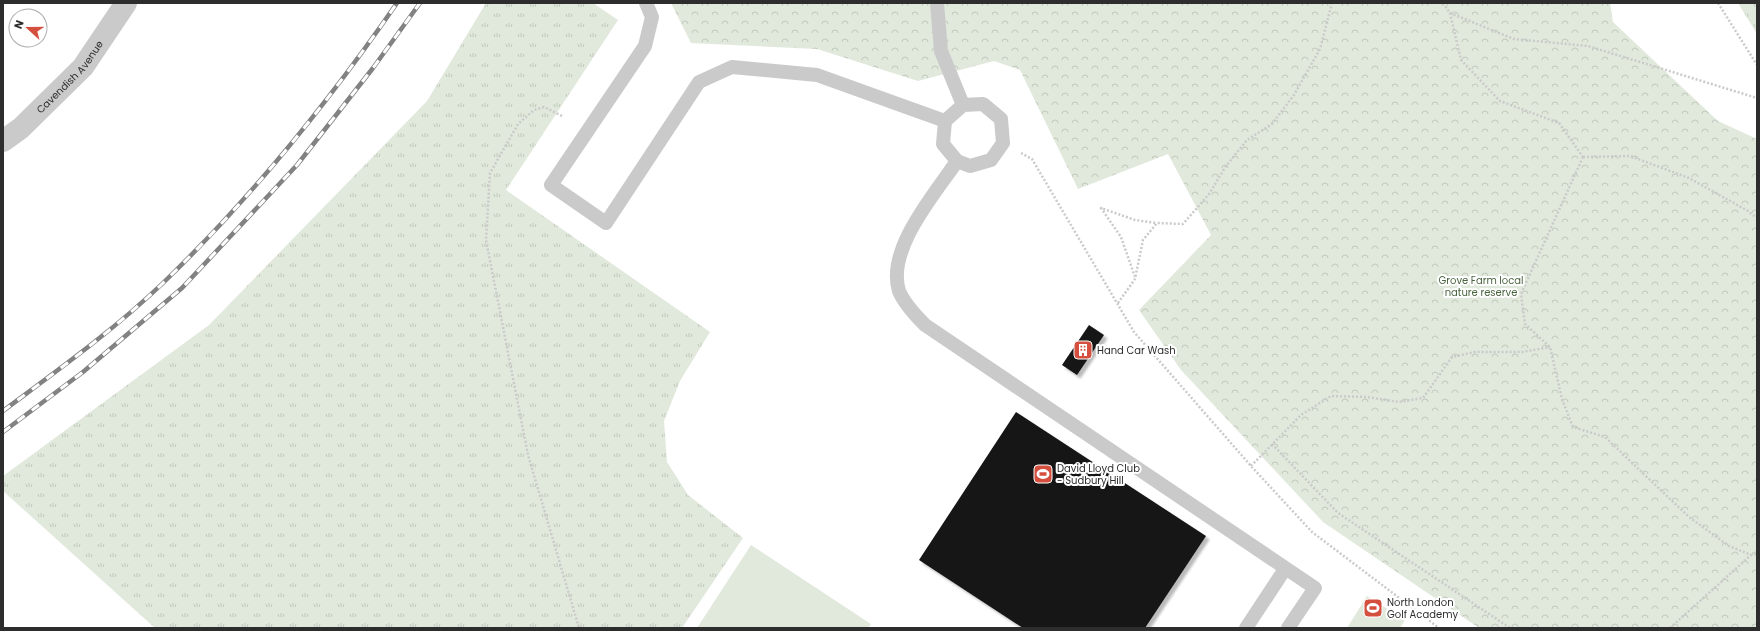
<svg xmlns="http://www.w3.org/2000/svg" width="1760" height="631" viewBox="0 0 1760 631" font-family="Poppins,sans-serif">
<defs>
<pattern id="grass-tufts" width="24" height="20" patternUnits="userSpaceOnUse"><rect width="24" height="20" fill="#e1e9dc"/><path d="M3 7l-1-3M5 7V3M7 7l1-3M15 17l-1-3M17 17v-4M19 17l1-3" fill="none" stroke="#c1c8bd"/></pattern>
<pattern id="forest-crowns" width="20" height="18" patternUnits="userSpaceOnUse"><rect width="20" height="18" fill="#e1e9dc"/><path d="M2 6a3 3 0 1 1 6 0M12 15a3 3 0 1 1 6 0" fill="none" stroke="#c1c8bd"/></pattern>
<filter id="shadow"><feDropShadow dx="3.5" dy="3.5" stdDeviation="1" flood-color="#0004"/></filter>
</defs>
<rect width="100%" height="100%" fill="#fff"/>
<path fill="url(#grass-tufts)" d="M 486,3 L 593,3 L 618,20 L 506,190 L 710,332 L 680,381 L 664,421 L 667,462 L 688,495 L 743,538 L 682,628 L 155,628 L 3,491 L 3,476 L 209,325 L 427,101 Z
M 1738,3 L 1757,3 L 1757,34 Z"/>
<path fill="url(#forest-crowns)" d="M 671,3 L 1610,3 L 1613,22 L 1718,121 L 1757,139 L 1757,628 L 1479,628 L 1323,522 L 1181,370 L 1139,310 L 1211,235 L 1168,154 L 1078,189 L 1020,70 L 994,61 L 918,81 L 817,49 L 691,43 Z"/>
<path fill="#e1e9dc" d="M 751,545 L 871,624 L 868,628 L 697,628 Z
M 1367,596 L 1405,620 L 1400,628 L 1347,628 Z"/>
<path fill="#141414" filter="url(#shadow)" d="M 1089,325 L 1104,335 L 1077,375 L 1062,365 Z
M 1016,412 L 1206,536 L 1145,628 L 1023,628 L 919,560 Z"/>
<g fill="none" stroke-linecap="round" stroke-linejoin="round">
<path stroke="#cacaca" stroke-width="2.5" stroke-dasharray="2 2" stroke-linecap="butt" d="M 1443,3 L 1450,13 L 1461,60 L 1500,101 L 1559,123 L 1583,157
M 1718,3 L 1757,65
M 1450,13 L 1514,39 L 1588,46 L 1757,98
M 562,116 L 544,107 L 534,110 L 518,124 L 490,173 L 486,240 L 528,455 L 579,628
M 1021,153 L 1032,159 L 1134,332 L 1251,466 L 1312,532 L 1439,628
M 1583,157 L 1521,294 L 1525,324 L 1550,347 L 1562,399 L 1573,427 L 1605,437 L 1689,517 L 1729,546 L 1751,555 L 1757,554
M 1583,157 L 1630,156 L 1689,178 L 1748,211 L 1757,218
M 1135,277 L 1121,237 L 1101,208 L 1135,220 L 1156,223
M 1118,303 L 1135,279 L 1143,240 L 1157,223 L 1183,224 L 1209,194 L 1226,166 L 1247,140 L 1272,124 L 1294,95 L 1320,49 L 1332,3
M 1272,444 L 1338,513 L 1510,628
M 1251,466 L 1301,415 L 1331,396 L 1367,397 L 1399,402 L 1423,398 L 1452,357 L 1475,352 L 1522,352 L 1550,347
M 1670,628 L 1751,555"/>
<path stroke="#cacaca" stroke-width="14" d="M 646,3 L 652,17 L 645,46 L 551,185 L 606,223 L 699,82 L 732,67 L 817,75 L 945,121
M 937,3 L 941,51 L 963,105
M 983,104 L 1001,119 L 1003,143 L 991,160 L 970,166 L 957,161 L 943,144 L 945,121 L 963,105 Z
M 957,161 C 935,194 886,249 899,291 C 904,303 916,316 925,325 L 1315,588 L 1288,628
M 1246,628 L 1285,569"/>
<path stroke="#cacaca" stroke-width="22" id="s1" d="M 3,141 L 21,128 L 83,67 L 126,3"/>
<defs>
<path id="rail" d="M 3,411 C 58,370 114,330 163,283 C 251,198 328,103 397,3
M 3,432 L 83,372 L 182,288 L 297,165 L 373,68 L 420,3"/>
</defs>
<use href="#rail" stroke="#828282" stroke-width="4.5"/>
<use href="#rail" stroke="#fff" stroke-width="3" stroke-dasharray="9" stroke-linecap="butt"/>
</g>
<defs>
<symbol id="building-square" viewBox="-11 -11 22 22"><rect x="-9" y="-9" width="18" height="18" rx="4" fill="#d54f3f" stroke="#fff"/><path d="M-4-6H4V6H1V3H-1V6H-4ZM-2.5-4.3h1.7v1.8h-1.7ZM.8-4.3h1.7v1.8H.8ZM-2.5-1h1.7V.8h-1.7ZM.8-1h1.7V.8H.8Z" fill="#fff"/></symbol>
<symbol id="stadium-square" viewBox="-11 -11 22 22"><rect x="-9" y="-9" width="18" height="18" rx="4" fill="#d54f3f" stroke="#fff"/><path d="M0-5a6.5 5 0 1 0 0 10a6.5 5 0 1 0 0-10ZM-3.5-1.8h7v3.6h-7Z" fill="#fff"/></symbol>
</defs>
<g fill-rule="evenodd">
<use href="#building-square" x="1072" y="339" width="22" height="22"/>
<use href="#stadium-square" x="1032" y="463" width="22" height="22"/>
<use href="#stadium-square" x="1362" y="597" width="22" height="22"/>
</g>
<g text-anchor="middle" stroke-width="4" stroke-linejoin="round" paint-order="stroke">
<g font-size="10" fill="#2d2d2d" stroke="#fff">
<text dy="4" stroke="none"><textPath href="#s1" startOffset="93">Cavendish Avenue</textPath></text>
</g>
<g font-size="10" fill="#4a643f" stroke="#fff">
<text x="1481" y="284">Grove Farm local<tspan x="1481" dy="12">nature reserve</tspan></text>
</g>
<g font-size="10" fill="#2d2d2d" stroke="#fff" text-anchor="start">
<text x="1097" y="354">Hand Car Wash</text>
<text x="1057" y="472">David Lloyd Club<tspan x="1057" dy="12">- Sudbury Hill</tspan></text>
<text x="1387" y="606">North London<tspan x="1387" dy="12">Golf Academy</tspan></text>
</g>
</g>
<rect width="1760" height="631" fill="none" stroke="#2d2d2d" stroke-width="8"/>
<g transform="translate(28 28) rotate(291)"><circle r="19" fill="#ffffff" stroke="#ababab"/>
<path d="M0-3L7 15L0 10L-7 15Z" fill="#d54f3f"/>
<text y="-6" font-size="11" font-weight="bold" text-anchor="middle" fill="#2d2d2d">N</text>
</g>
</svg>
